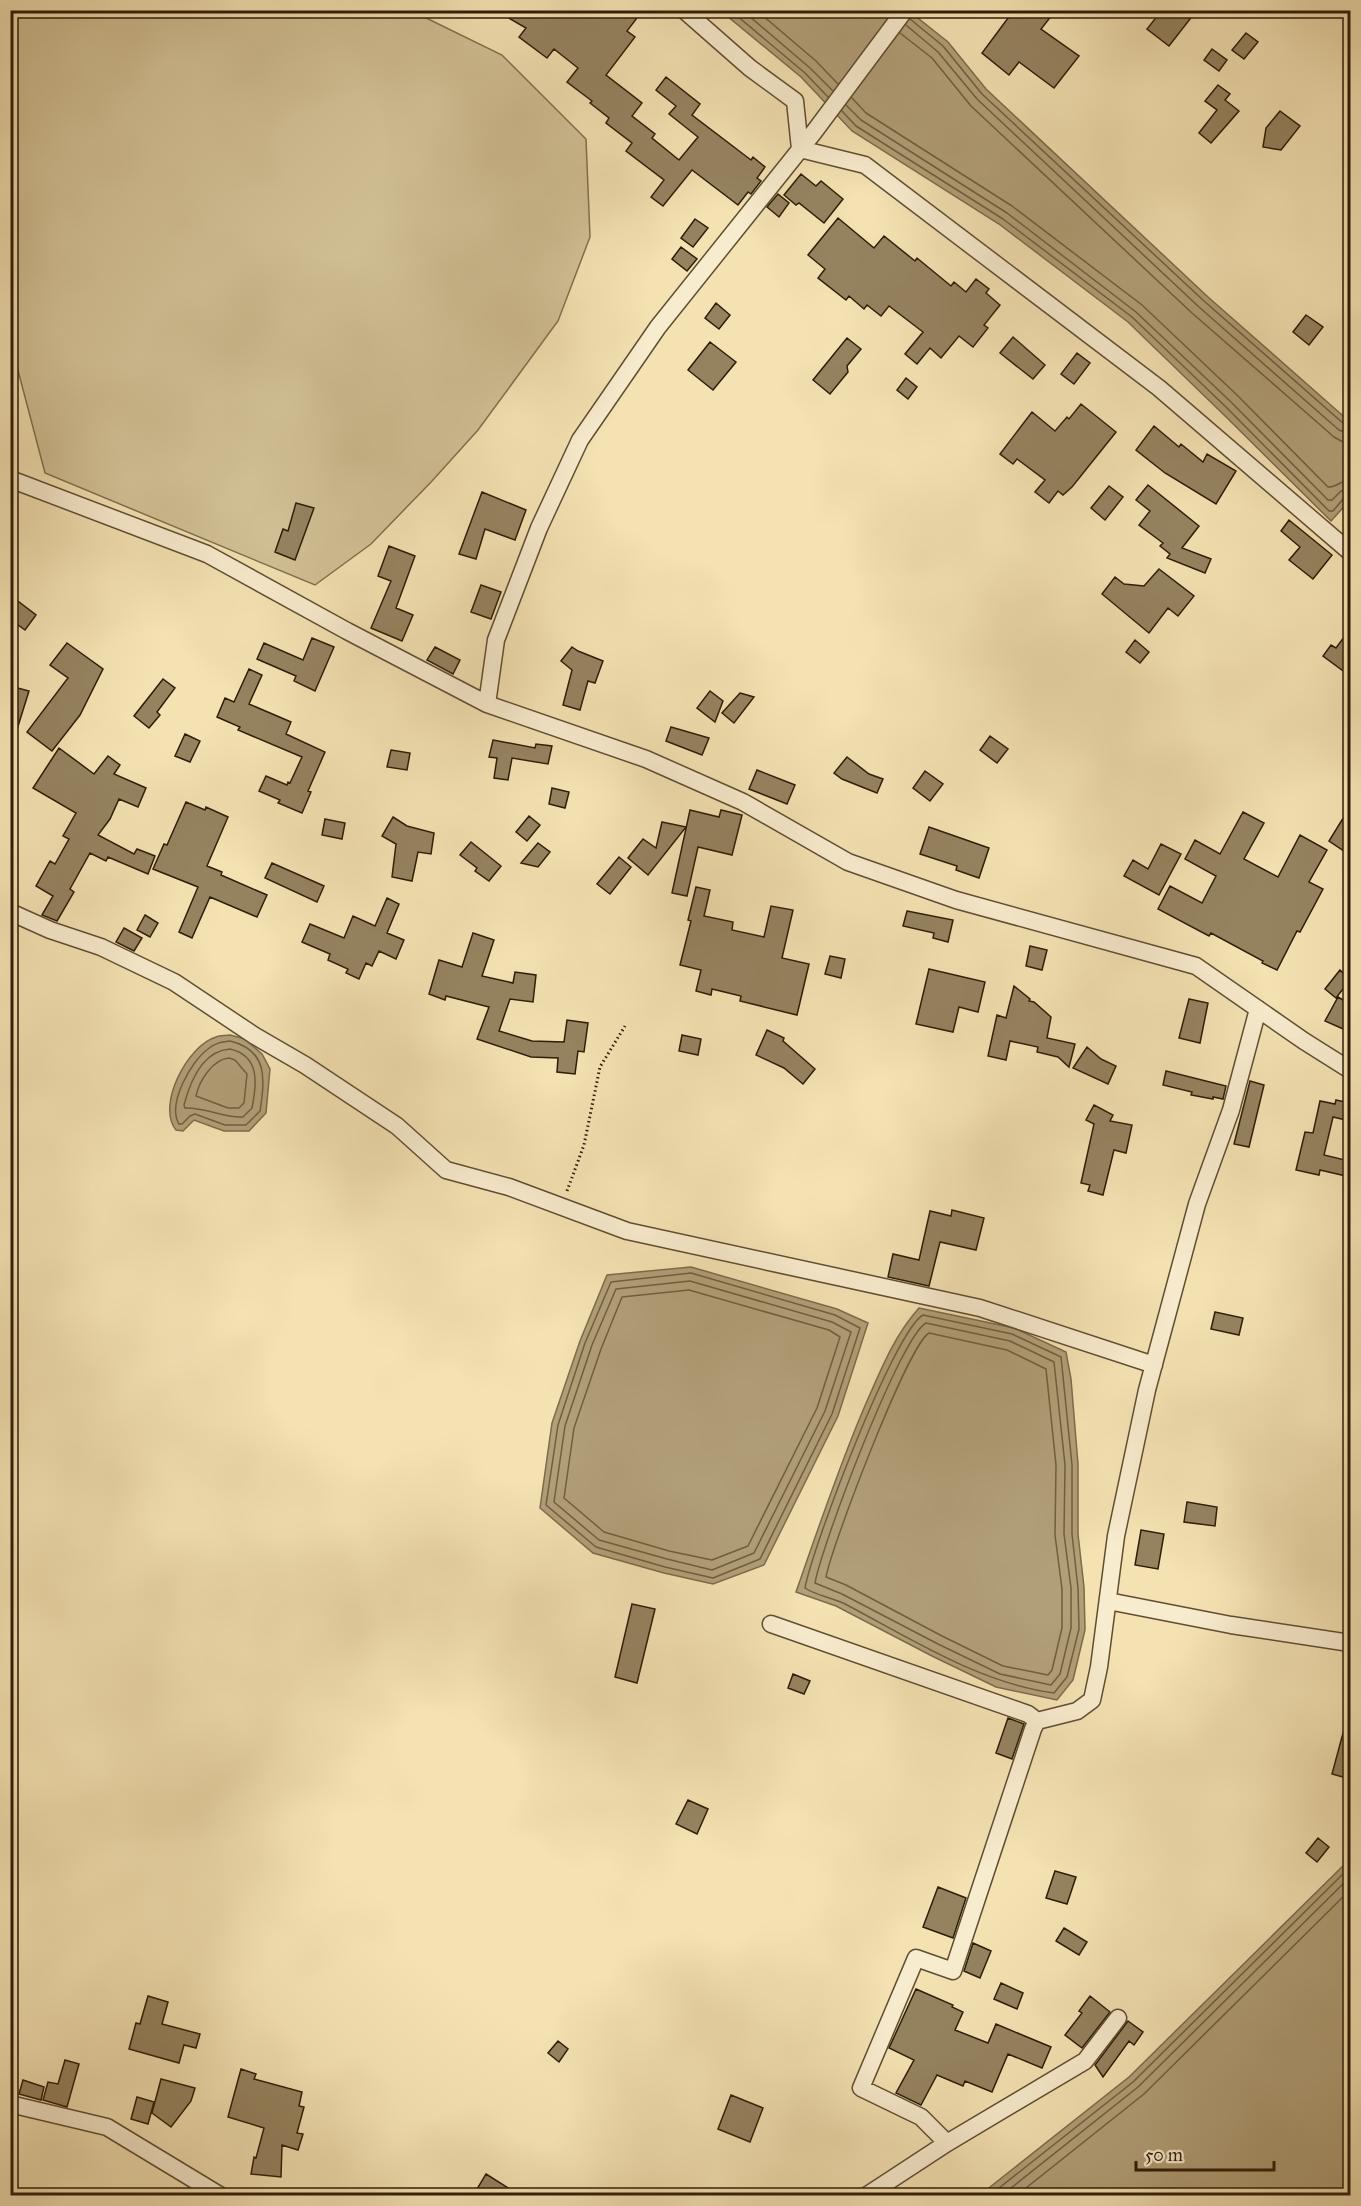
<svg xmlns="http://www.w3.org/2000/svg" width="1361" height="2206" viewBox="0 0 1361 2206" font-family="'IM FELL Great Primer',serif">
<rect width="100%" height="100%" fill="#f4e2b3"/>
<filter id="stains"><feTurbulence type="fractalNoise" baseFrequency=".00333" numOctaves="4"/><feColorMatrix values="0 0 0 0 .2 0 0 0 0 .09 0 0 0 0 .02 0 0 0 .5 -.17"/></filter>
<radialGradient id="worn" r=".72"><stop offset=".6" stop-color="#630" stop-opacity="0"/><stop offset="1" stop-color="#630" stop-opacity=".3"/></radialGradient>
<path fill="#d2c196" stroke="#806f4e" stroke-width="1.5" d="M 10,11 L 412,11 L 502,55 L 586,139 L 590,237 L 558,321 L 478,430 L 432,481 L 371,544 L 315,585 L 45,473 L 15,359 L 11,357 Z"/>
<path fill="#b19f78" stroke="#7d6b4a" stroke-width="1.5" d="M 721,11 L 909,11 L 948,42 L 986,89 L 1208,297 L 1350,422 L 1350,500 L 1331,521 L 1221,412 L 1128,322 L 999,224 L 852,131 L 801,77 Z
M 230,1035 L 245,1039 L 262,1054 L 270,1069 L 266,1113 L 249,1131 L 224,1131 L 194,1120 L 183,1131 L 176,1130 C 156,1105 188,1045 216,1037 C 220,1035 226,1036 230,1035 Z
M 691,1267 L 837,1309 L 868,1323 L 838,1416 L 764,1565 L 713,1584 L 664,1573 L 593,1553 L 540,1508 L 552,1423 L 580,1341 L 607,1275 Z
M 919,1308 L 1014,1328 L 1066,1352 L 1071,1379 L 1078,1464 L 1078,1534 L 1084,1587 L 1085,1630 L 1073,1680 L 1057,1700 L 996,1687 L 932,1656 L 836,1606 L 796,1592 C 818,1529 838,1469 864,1408 C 880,1372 893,1337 919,1308 Z
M 1350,1859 L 1350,2195 L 980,2195 L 1129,2077 Z"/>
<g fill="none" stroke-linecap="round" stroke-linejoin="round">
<path stroke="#705e3f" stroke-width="1.5" d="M 730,10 L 805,73 L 828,97
M 742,10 L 810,68 L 833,91
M 756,10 L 816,61 L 838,84
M 910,19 L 943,46 L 982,94 L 1204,301 L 1344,424 L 1350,426
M 906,25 L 938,52 L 977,99 L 1199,307 L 1339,430 L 1350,434
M 900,33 L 932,58 L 971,106 L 1192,313 L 1334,437 L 1343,442 L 1350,443
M 852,98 L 866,113 L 1012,206 L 1142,305 L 1237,395 L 1328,487 C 1335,488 1342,480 1350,480
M 846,105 L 861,120 L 1007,213 L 1136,312 L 1231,402 L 1328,500 L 1332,500 L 1341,491 L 1350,489
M 842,111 L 856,126 L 1003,219 L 1132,317 L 1226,407 L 1329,511 L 1333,511 L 1344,498 L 1350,497
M 230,1041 C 268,1050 265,1079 260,1111 L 246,1125 L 225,1125 L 195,1114 L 190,1116 L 182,1124 L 179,1124 C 167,1104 191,1061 208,1049 C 215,1043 221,1042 230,1041 Z
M 230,1049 C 260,1056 257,1083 252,1108 L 243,1117 C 223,1118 205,1107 185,1108 L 184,1105 C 190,1082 202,1051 230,1049 Z
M 229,1058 L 235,1060 L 247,1074 L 244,1103 L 239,1108 L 228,1108 L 196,1096 C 199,1081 213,1059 229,1058 Z
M 691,1273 L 835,1315 L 860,1328 L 832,1414 L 760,1559 L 713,1578 L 665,1567 L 596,1547 L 546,1505 L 558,1425 L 585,1343 L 611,1282 Z
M 690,1281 L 832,1322 L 851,1332 L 825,1411 L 754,1553 L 712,1570 L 667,1559 L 599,1540 L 554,1502 L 565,1426 L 592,1345 L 616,1289 Z
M 689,1290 L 829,1330 L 840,1337 L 817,1408 L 748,1546 L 712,1560 L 669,1551 L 604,1532 L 564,1498 L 574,1428 L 601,1349 L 622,1297 Z
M 923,1315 L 1012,1334 L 1061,1357 L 1072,1465 L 1072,1534 L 1078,1588 L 1079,1629 L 1067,1677 L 1054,1693 C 980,1683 913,1640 847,1605 C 834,1598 817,1596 805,1588 C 812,1548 894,1331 923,1315 Z
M 926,1323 L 1010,1341 L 1054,1362 L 1065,1465 L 1064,1534 L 1071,1588 L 1071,1628 L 1060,1674 L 1051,1685 L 1000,1674 L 938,1644 L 842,1594 L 815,1583 C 821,1547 900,1337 926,1323 Z
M 929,1333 L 1007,1350 L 1046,1369 L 1056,1465 L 1055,1535 L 1062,1589 L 1062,1628 L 1052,1670 L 1048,1675 L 1003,1666 L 942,1636 L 846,1585 L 826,1577 C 832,1545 908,1345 929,1333 Z
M 989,2196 L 1133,2082 L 1350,1867
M 1001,2196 L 1138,2087 L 1350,1877
M 1016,2196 L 1144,2094 L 1350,1890"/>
</g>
<path fill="#958360" stroke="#2e1d06" stroke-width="1.5" d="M 495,10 L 643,10 L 627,31 L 635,37 L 606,75 L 642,103 L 632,116 L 655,134 L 652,138 L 679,160 L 698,137 L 669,114 L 676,106 L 656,90 L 666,77 L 700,104 L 692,115 L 751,160 L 753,157 L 765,167 L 757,178 L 761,181 L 751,194 L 748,192 L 738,205 L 692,170 L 663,206 L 651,197 L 664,180 L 626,151 L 632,143 L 606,123 L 609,118 L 590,103 L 592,101 L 567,82 L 578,68 L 554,49 L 547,58 L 519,37 L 526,28 Z
M 1014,10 L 1056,10 L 1041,29 L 1079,56 L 1054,88 L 1019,62 L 1009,75 L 982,53 Z
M 1162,10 L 1197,10 L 1169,46 L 1147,29 Z
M 1246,33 L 1258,42 L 1244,59 L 1232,50 Z
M 1212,49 L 1227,60 L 1219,71 L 1204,60 Z
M 1218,85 L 1230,94 L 1225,100 L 1239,111 L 1211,143 L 1199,133 L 1217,110 L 1205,101 Z
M 1280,111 L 1300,126 L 1281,150 L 1263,147 L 1266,128 Z
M 801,174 L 816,186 L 821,181 L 843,199 L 824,223 L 799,203 L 796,205 L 784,195 Z
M 778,194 L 789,203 L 779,217 L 767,207 Z
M 838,218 L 874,248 L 884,236 L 915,261 L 917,258 L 951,286 L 954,282 L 966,292 L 976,279 L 989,289 L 986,293 L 1000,305 L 984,325 L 988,328 L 973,347 L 959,336 L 941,358 L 930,348 L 917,364 L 905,354 L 923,332 L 889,306 L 881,316 L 867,305 L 864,309 L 849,296 L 846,300 L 818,278 L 825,269 L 808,255 Z
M 695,219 L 708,228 L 693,247 L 681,238 Z
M 681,247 L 697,259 L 687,271 L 672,259 Z
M 716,303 L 730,315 L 719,329 L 705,318 Z
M 1306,315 L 1323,327 L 1309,345 L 1293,332 Z
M 1013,337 L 1045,365 L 1033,379 L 1000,353 Z
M 847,338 L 861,349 L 847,366 L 848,372 L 830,394 L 813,380 Z
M 710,342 L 736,362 L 713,390 L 688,370 Z
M 1077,353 L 1090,363 L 1074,384 L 1061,374 Z
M 906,378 L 917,387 L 908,399 L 897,390 Z
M 1081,404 L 1116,432 L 1072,487 L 1063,495 L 1058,491 L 1049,503 L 1035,492 L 1045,480 L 1017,459 L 1013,464 L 1000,454 L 1032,412 L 1055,431 L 1067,417 L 1069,419 Z
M 1154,426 L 1179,447 L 1181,444 L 1203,462 L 1207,454 L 1236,471 L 1216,504 L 1165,473 L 1136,450 Z
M 1148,485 L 1199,526 L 1182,548 L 1211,559 L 1205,573 L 1167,558 L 1170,554 L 1160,546 L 1163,543 L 1139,525 L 1150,511 L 1136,500 Z
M 1109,486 L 1123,497 L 1105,520 L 1091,508 Z
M 482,492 L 526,510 L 515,540 L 485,529 L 476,559 L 459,554 Z
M 296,503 L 314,508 L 295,560 L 275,552 L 283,529 L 288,531 Z
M 1289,520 L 1332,555 L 1313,579 L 1289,560 L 1300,547 L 1281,531 Z
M 389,546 L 415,556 L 396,608 L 413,615 L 402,641 L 371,628 L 391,581 L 378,576 Z
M 1159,569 L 1194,596 L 1178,616 L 1168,608 L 1149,633 L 1102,594 L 1115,577 L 1124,584 L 1144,586 Z
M 481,585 L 501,592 L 491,619 L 471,612 Z
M 10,595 L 36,615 L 25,630 L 10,619 Z
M 1350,629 L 1350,676 L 1323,656 L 1331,645 L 1336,648 Z
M 312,638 L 334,647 L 315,691 L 294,681 L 296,676 L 257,659 L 264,643 L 303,660 Z
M 1135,640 L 1149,652 L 1140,663 L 1126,652 Z
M 67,643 L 103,669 L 80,715 L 52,751 L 27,732 L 68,678 L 50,665 Z
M 435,647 L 460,660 L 453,674 L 427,660 Z
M 572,647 L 578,651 L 603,661 L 595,683 L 588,681 L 580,710 L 563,705 L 572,670 L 561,661 Z
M 249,669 L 262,675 L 249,704 L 291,722 L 286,734 L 325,752 L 308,791 L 311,792 L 302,813 L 278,803 L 280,800 L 259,791 L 266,776 L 287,785 L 288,782 L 290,783 L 302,757 L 238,730 L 240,727 L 217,717 L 225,698 L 234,702 Z
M 163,679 L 175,688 L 157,712 L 160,715 L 149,728 L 134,716 Z
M 10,686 L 29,691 L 14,739 L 10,739 Z
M 710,691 L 723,701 L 715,722 L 697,708 Z
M 740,693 L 754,697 L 734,723 L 722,713 Z
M 671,727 L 709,738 L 702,755 L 666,741 Z
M 185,734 L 200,741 L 190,762 L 175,756 Z
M 990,736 L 1008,749 L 997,763 L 980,750 Z
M 493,740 L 535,748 L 536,744 L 552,746 L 548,764 L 512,758 L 508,780 L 494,778 L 497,758 L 489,757 Z
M 59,748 L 94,774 L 108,756 L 120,765 L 114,774 L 146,788 L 138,807 L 119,799 L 110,819 L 98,835 L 134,854 L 137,849 L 155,856 L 148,874 L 108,857 L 106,861 L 90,853 L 70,889 L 74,892 L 57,921 L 42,915 L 53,896 L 36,886 L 50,861 L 55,864 L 69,839 L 63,836 L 76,813 L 33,788 Z
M 391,750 L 410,753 L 407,770 L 387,767 Z
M 847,757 L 869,774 L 883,779 L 877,793 L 842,779 L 834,773 Z
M 757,770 L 795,785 L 787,804 L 749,789 Z
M 925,771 L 943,784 L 930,801 L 913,788 Z
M 552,788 L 569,792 L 565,808 L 549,804 Z
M 186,802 L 205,810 L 206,807 L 228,817 L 207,866 L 222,872 L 221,875 L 267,895 L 257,917 L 210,897 L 192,938 L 179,932 L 198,887 L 153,869 L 164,844 L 167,845 Z
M 1350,807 L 1350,855 L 1329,841 Z
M 690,810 L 719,817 L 721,810 L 742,815 L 732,855 L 698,847 L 687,896 L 672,893 Z
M 1243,812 L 1264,823 L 1244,859 L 1278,877 L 1300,835 L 1327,850 L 1309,882 L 1323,889 L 1300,932 L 1297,931 L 1277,970 L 1262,963 L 1263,961 L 1211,933 L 1209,936 L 1158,909 L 1170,886 L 1202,903 L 1216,876 L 1185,859 L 1195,840 L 1220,854 Z
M 529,816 L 540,825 L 527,841 L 516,832 Z
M 393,817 L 407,826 L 434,833 L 431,854 L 418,852 L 412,881 L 392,877 L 396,844 L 382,836 Z
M 325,819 L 345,823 L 342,839 L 322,835 Z
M 662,822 L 686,827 L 648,875 L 628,858 L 643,839 L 656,848 Z
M 929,827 L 989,848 L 979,878 L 956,870 L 957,866 L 920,854 Z
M 471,842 L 501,866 L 489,881 L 475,871 L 477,868 L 460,855 Z
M 538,843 L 550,852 L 538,867 L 521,863 Z
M 1161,844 L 1181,854 L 1159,895 L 1124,876 L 1133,860 L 1148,869 Z
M 619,857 L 631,867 L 610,894 L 597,884 Z
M 272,863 L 324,886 L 317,902 L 265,878 Z
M 696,887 L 710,890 L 704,916 L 733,922 L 732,930 L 764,937 L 771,906 L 793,910 L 782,958 L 809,964 L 797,1015 L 740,1001 L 741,996 L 712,989 L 711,995 L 696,991 L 701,970 L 680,965 L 691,921 L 688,920 Z
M 387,898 L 399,904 L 387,933 L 404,940 L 396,959 L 379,951 L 372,966 L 366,963 L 359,979 L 346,973 L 348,969 L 328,960 L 330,954 L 302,942 L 310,924 L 344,938 L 353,916 L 375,926 Z
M 907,911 L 953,920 L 948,942 L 933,938 L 934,933 L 903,926 Z
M 145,915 L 158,923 L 150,937 L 137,930 Z
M 124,928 L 142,938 L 134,951 L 116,942 Z
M 473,933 L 494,940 L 482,976 L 513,983 L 515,972 L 536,975 L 533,1002 L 510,999 L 499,1031 L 532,1041 L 564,1042 L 567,1020 L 588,1023 L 584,1052 L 578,1051 L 575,1074 L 557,1072 L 558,1058 L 531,1057 L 477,1039 L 489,1007 L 446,996 L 445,1000 L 429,994 L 439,960 L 462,967 Z
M 1030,946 L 1047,950 L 1042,970 L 1026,966 Z
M 830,956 L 845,959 L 841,978 L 825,974 Z
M 929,969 L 985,982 L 978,1012 L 959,1007 L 953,1032 L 916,1024 Z
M 1340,970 L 1350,980 L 1336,998 L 1325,989 Z
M 1014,986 L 1030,999 L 1029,1001 L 1034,1002 L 1051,1017 L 1047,1038 L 1075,1044 L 1069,1067 L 1058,1057 L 1037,1052 L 1038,1047 L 1010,1041 L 1006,1060 L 988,1056 L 997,1015 L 1006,1018 Z
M 1338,997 L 1350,1004 L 1350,1032 L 1325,1021 Z
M 1189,999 L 1208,1003 L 1200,1043 L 1179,1038 Z
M 767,1030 L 784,1038 L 783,1041 L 815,1069 L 803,1084 L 784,1068 L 756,1055 Z
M 682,1035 L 701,1039 L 698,1055 L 679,1051 Z
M 1087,1047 L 1101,1059 L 1116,1066 L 1108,1084 L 1073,1068 Z
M 1166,1071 L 1226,1086 L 1223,1099 L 1213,1097 L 1213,1099 L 1191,1095 L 1192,1092 L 1163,1085 Z
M 1250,1081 L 1264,1085 L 1249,1147 L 1234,1144 Z
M 1336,1100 L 1350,1103 L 1350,1121 L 1333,1117 L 1324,1155 L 1349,1161 L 1346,1176 L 1320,1170 L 1319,1175 L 1296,1170 L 1305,1132 L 1313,1133 L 1320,1101 L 1335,1104 Z
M 1094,1105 L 1113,1115 L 1110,1121 L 1132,1125 L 1126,1153 L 1114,1150 L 1103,1195 L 1088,1191 L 1090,1185 L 1081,1183 L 1094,1124 L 1086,1120 Z
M 952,1210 L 984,1218 L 976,1250 L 940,1242 L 929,1286 L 888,1277 L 893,1254 L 919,1260 L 930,1211 L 951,1216 Z
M 1215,1312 L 1243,1318 L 1239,1335 L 1211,1329 Z
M 1187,1502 L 1217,1507 L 1215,1526 L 1184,1522 Z
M 1141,1530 L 1164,1534 L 1158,1569 L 1135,1565 Z
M 632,1604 L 655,1609 L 637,1683 L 615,1677 Z
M 793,1674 L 810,1681 L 804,1694 L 788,1688 Z
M 1008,1718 L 1024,1724 L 1012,1759 L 996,1753 Z
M 1346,1722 L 1350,1722 L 1350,1779 L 1332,1774 Z
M 688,1800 L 708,1809 L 697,1834 L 676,1824 Z
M 1318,1838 L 1329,1847 L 1317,1862 L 1306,1853 Z
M 1055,1871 L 1076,1877 L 1067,1904 L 1046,1898 Z
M 938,1887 L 966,1898 L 953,1938 L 923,1927 Z
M 1064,1928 L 1087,1942 L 1079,1955 L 1056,1941 Z
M 973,1943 L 991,1951 L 980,1978 L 964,1971 Z
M 1001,1983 L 1023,1993 L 1017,2009 L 994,1999 Z
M 916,1989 L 953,2005 L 952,2007 L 963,2012 L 955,2030 L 988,2043 L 996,2024 L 1051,2047 L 1042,2068 L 1008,2054 L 992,2092 L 965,2081 L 963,2086 L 937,2075 L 921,2105 L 896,2093 L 914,2060 L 889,2048 Z
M 148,1996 L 168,2002 L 162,2024 L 200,2034 L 196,2048 L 184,2045 L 179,2063 L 129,2049 L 136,2023 L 140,2024 Z
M 1090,1996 L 1110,2012 L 1082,2048 L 1065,2035 L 1082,2013 L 1079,2011 Z
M 1128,2021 L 1143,2032 L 1134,2045 L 1129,2041 L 1103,2077 L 1095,2065 Z
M 558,2041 L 568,2049 L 559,2062 L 548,2053 Z
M 65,2060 L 79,2064 L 67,2107 L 43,2100 L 48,2082 L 58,2084 Z
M 241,2069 L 256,2074 L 254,2079 L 302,2092 L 299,2106 L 304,2107 L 297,2133 L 303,2134 L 298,2150 L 282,2145 L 281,2177 L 251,2174 L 254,2157 L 256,2158 L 264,2128 L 228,2117 Z
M 161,2079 L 195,2088 L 191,2101 L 171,2127 L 152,2113 Z
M 23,2080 L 44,2087 L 41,2100 L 19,2094 Z
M 731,2095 L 763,2108 L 750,2142 L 718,2129 Z
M 137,2097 L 154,2102 L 148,2124 L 131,2119 Z
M 486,2174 L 521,2196 L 488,2196 L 477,2189 Z"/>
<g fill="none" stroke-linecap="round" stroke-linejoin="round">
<defs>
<path id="street" d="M 684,10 L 750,68 L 795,101 L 800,149 L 865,165 L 1159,388 L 1350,552
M 10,479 L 207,554 L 347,631 L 487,704 L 646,759 L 743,802 L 848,862 L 956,900 L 1196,966 L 1304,1041 L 1350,1070
M 487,704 L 496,640 L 539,528 L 580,440 L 658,327 L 814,132 L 905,10
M 10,912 L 50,930 L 101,947 L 174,982 L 255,1036 L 305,1065 L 397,1126 L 446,1170 L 509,1187 L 627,1231 L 980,1308 L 1154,1365
M 1108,1601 L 1231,1625 L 1350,1643
M 771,1624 L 1028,1714 L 1037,1721
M 10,2104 L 107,2127 L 221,2196
M 947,2143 L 921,2117 L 861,2088 L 916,1958 L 953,1971 L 1033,1729 L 1037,1721 L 1077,1711 L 1092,1700 L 1099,1667 L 1116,1536 L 1147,1390 L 1197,1204 L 1231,1110 L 1258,1009
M 866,2196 L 947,2143 L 1085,2061 L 1118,2018"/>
</defs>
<use href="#street" stroke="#604e31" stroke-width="19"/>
<path stroke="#2e1d06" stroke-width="3" stroke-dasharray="1.5 3" stroke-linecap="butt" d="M 567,1191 L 584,1145 L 600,1067 L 625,1026"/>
<use href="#street" stroke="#f8ecce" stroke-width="16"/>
</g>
<rect width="1361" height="2206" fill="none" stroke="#f4e2b3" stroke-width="36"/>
<rect x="12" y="12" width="1337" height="2182" fill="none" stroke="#2e1d06" stroke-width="3"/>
<rect x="18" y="18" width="1325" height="2170" fill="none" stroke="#2e1d06" stroke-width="1.5"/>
<path d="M1136 2161v9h138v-9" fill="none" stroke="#2e1d06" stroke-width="3"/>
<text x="1145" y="2161" font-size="18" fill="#2e1d06" stroke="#f8ecce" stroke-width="4.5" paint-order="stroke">50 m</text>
<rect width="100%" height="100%" filter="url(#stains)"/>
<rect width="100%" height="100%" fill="url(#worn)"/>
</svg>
